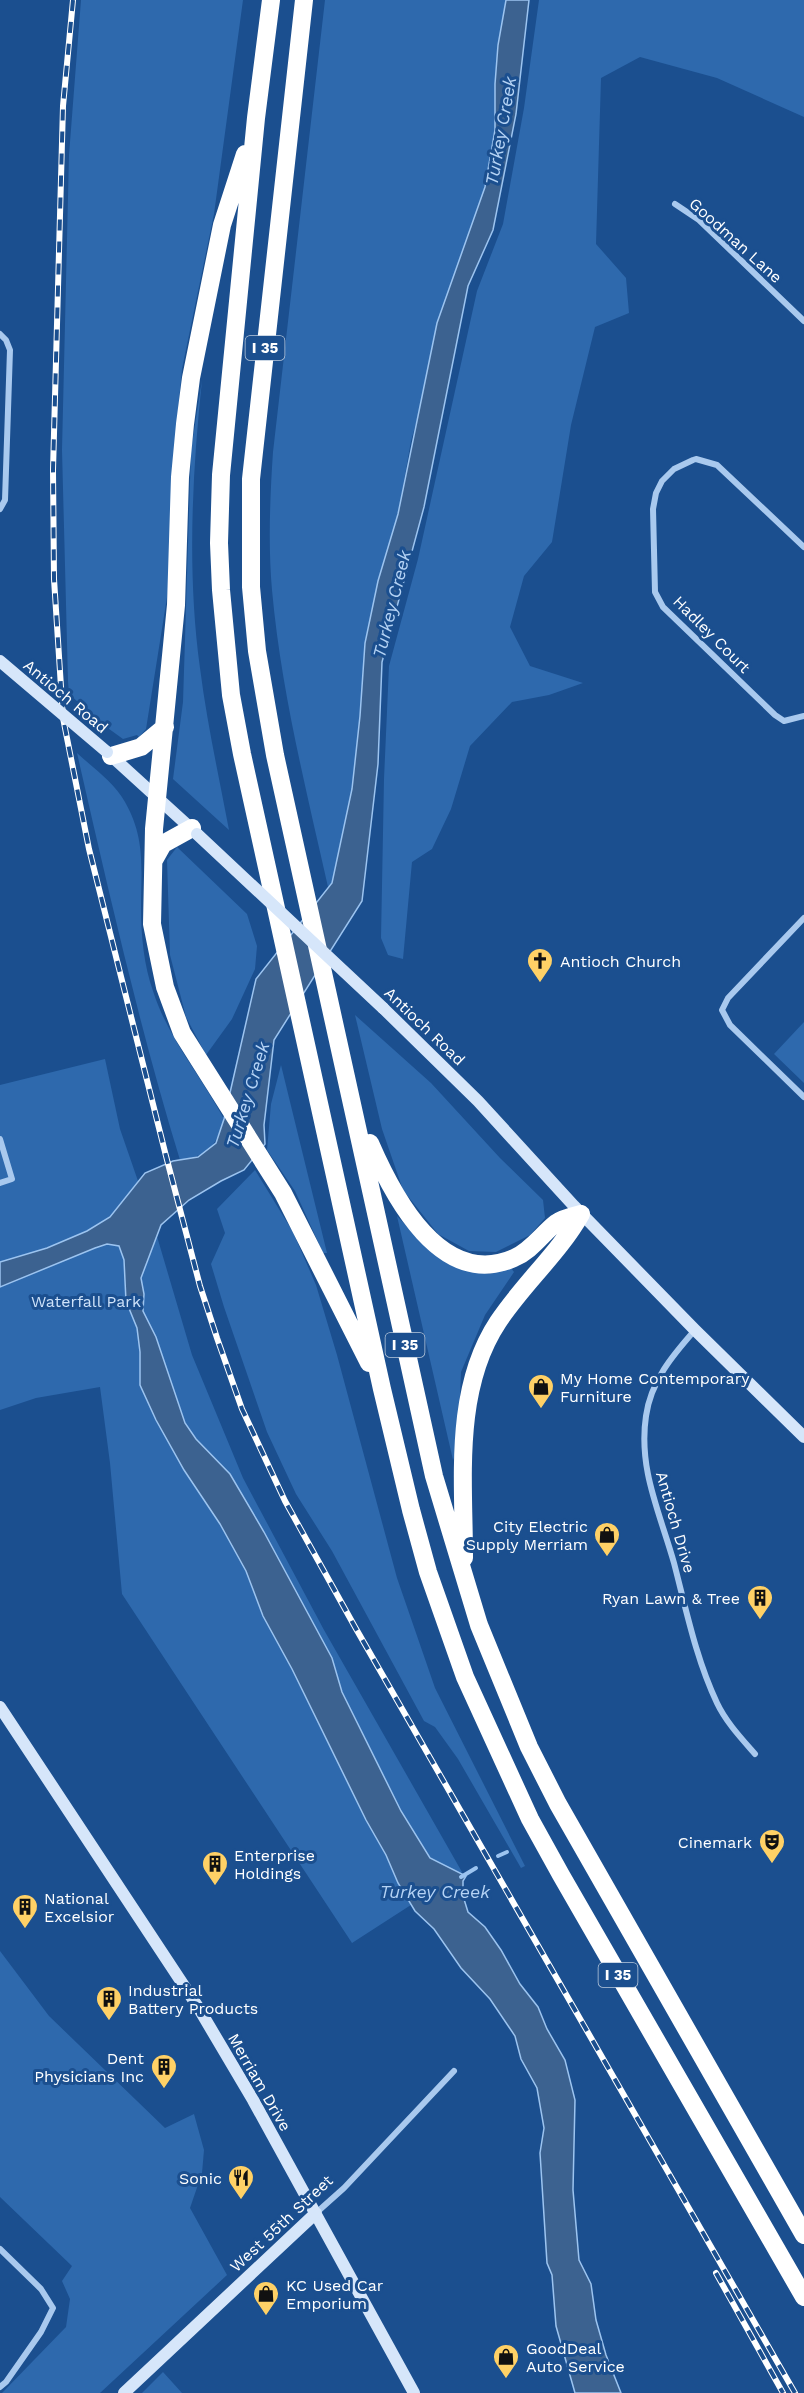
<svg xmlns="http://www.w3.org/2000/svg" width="804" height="2393" viewBox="0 0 804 2393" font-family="'Work Sans',sans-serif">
<rect width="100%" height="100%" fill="#1b4f8f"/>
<path fill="#2e69ad" d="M 81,0 L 243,0 L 214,214 L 182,369 L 174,453 L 168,591 L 146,729 L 139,737 L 137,735 L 123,739 L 105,726 L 69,694 L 68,681 L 62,450 L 69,155 Z
M 325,0 L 506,0 L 498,45 L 495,84 L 495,130 L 485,187 L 424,394 L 411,441 L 398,514 L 378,581 L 365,643 L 360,716 L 352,789 L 332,883 L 328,887 C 306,789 281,690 272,590 C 268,546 270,496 273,452 Z
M 539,0 L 804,0 L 804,117 L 717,78 L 640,57 L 601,78 L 596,244 L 626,278 L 629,313 L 595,327 L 571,425 L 552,542 L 524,576 L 510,627 L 530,666 L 583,683 L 549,695 L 512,702 L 470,746 L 451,809 L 432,849 L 412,862 L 403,959 L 388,955 L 381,938 L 384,779 L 389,666 L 418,559 L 477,291 L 503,224 L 524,108 Z
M 202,380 C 192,475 187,573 200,668 C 207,723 219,777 229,830 L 173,779 L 183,702 L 191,450 Z
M 77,753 C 93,768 114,782 125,802 C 146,839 141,869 141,909 C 141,935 144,966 153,991 C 168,1038 201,1076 224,1119 C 215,1147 210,1155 180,1160 C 139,1026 108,889 77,753 Z
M 177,847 L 247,914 L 257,946 L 255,969 L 232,1019 L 206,1055 L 186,1017 L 170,955 L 167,860 Z
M 355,1015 L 431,1083 L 500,1158 L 543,1200 L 545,1218 L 530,1235 L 496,1252 L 469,1251 L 438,1234 L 403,1190 L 382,1129 Z
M 804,1022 L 804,1083 L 774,1054 Z
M 105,1059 L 120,1129 L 156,1233 L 192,1355 L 243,1478 L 324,1630 L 462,1872 L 352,1943 L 122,1594 L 110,1463 L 100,1387 L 36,1398 L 0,1410 L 0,1085 Z
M 281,1065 L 327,1253 L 323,1253 L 295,1191 L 267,1150 L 271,1104 Z
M 255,1170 L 293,1232 L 316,1285 L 337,1355 L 397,1578 L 435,1688 L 525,1866 L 521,1868 L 458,1759 L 435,1727 L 424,1721 L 332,1551 L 296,1494 L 267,1432 L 224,1307 L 211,1264 L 225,1233 L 217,1209 Z
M 397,1216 L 425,1245 L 447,1263 L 489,1274 L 511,1268 L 514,1272 L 485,1315 L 461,1372 L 458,1449 L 453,1460 Z
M 0,1951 L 49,2016 L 165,2128 L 194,2114 L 204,2150 L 202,2173 L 190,2208 L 227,2275 L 100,2393 L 2,2393 L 66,2327 L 70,2299 L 62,2281 L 72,2266 L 0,2197 Z
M 163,2372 L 182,2393 L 142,2393 Z"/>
<path fill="#3c6290" stroke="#9cc4f0" stroke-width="1.5" d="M 506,0 L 529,0 L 516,114 L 493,230 L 468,286 L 424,507 L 382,662 L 378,764 L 362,901 L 274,1040 L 264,1125 L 265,1144 L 244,1170 L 221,1181 L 189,1200 L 161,1225 L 141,1278 L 144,1294 L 143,1311 L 156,1337 L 185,1423 L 196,1439 L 230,1474 L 264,1532 L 332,1658 L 342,1692 L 401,1811 L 430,1858 L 466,1876 L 463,1881 L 463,1896 L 468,1912 L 485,1927 L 501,1950 L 520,1984 L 538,2007 L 547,2029 L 565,2060 L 575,2100 L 573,2190 L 579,2260 L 591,2284 L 596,2320 L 606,2355 L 621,2393 L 575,2393 L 556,2326 L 552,2275 L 547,2263 L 540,2153 L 544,2128 L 537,2088 L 521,2059 L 515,2036 L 490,1999 L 461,1968 L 434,1929 L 415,1911 L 398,1883 L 386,1855 L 366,1820 L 292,1669 L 263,1616 L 246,1571 L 220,1524 L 184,1470 L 156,1420 L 140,1385 L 140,1352 L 137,1328 L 126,1301 L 124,1260 L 119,1246 L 107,1244 L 95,1248 L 0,1287 L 0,1262 L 47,1248 L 87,1231 L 110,1217 L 145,1173 L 173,1161 L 198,1157 L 216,1143 L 224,1119 L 256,979 L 332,883 L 352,789 L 360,716 L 365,643 L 378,581 L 398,514 L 437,323 L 485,187 L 495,130 L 495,84 L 498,45 Z"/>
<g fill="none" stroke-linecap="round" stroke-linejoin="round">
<path stroke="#9cc4f0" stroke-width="4" d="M 498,1856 L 507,1852
M 461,1877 L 476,1868"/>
<path stroke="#a9c9ee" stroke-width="6" d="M 675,204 L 699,220 L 804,321
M 0,334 L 6,340 L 10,350 L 5,500 L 0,509
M 804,547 L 717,465 L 696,459 L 693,460 L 674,469 L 662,481 L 656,493 L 653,509 L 655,592 L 663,607 L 775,715 L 784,721 L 804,716
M 804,918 L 728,998 L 722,1010 L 730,1025 L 804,1097
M 0,1139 L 12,1179 L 0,1183
M 695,1330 C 672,1356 651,1381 646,1416 C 638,1469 660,1513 674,1563 C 686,1609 696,1659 717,1703 C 726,1722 741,1738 755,1754
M 316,2213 L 344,2188 L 454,2071
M 0,2249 L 41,2289 L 53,2308 L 41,2332 L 6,2382 L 0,2387"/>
<path stroke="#d6e6fa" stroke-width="12" d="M 107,752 L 196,833
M 383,1008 L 478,1101 L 574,1206 L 695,1330 L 804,1437
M 0,1707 L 198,2007 L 253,2100 L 414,2393
M 124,2393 L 316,2213"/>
<path stroke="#fff" stroke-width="18" d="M 271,0 L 256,118 L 221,475 L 219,543 L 221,590 L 231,695 L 242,754 L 382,1389 L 411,1510 L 428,1572 L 465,1677 L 530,1819 L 561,1875 L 804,2297
M 304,0 L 251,479 L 251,587 L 257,651 L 275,755 L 434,1476 L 479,1625 L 529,1747 L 558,1804 L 804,2235
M 245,154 L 222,225 L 191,378 L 185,424 L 180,477 L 176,605 L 154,829 L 152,924 L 165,987 L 182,1033 L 283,1193 L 369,1363
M 111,756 L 141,747 L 165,727
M 154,860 L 163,844 L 192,828
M 370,1143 C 393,1196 441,1290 514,1258 C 531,1251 542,1234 556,1223 C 563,1218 573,1216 581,1214
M 464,1558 C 464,1481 453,1390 498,1322 C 523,1284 559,1253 581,1214"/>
<defs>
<path id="rail" d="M 73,0 L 63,106 L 53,470 L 54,579 L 63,718 L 89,849 L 166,1156 L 200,1286 L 217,1338 L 242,1409 L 285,1501 L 355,1627 L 795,2393
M 716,2273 L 783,2393"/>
</defs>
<use href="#rail" stroke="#fff" stroke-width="6"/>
<use href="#rail" stroke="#1b4f8f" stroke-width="4" stroke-dasharray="11" stroke-linecap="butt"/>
<path stroke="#d6e6fa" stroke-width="12" d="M 0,661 L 107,752
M 197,834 L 383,1008"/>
</g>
<defs>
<symbol id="church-pin" viewBox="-11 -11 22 30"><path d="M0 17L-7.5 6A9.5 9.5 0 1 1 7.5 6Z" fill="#ffd166" stroke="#1b4f8f"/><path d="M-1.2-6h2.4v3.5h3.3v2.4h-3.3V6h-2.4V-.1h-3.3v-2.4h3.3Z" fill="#111"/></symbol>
<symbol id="shop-pin" viewBox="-11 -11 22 30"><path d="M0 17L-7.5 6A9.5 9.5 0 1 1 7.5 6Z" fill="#ffd166" stroke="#1b4f8f"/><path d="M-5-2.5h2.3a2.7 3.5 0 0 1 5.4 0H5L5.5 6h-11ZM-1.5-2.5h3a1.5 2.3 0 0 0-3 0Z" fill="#111"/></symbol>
<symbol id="building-pin" viewBox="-11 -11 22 30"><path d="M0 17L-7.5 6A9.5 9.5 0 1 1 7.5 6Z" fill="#ffd166" stroke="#1b4f8f"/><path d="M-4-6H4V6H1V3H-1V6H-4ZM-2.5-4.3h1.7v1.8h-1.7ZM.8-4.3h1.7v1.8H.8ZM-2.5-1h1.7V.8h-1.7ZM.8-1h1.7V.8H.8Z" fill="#111"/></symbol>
<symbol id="theatre-pin" viewBox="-11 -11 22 30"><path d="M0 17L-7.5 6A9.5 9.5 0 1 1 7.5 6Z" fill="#ffd166" stroke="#1b4f8f"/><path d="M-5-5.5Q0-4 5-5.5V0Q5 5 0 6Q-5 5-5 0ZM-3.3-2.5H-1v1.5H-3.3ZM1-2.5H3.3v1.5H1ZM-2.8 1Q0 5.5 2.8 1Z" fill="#111"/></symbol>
<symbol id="restaurant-pin" viewBox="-11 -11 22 30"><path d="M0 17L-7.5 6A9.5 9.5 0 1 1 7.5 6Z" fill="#ffd166" stroke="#1b4f8f"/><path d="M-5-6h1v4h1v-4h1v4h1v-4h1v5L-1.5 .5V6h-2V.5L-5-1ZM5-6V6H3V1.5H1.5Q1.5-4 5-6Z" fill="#111"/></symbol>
</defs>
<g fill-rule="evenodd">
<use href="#church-pin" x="525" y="946" width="30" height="40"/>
<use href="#shop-pin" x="526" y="1372" width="30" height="40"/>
<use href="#shop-pin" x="592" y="1520" width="30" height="40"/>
<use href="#building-pin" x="745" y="1583" width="30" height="40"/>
<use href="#theatre-pin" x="757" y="1827" width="30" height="40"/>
<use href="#building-pin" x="200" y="1849" width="30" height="40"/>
<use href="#building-pin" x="10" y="1892" width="30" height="40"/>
<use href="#building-pin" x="94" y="1984" width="30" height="40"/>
<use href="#building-pin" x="149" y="2052" width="30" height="40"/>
<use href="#restaurant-pin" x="226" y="2163" width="30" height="40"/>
<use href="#shop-pin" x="251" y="2279" width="30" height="40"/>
<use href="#shop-pin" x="491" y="2342" width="30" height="40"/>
</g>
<g text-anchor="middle" stroke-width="6" stroke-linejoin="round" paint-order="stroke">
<g fill="#1b4f8f" stroke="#bbcadd" stroke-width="1.5">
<rect x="245.5" y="336" width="39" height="24" rx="4.5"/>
<rect x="385.5" y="1333" width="39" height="24" rx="4.5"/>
<rect x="598.5" y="1963" width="39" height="24" rx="4.5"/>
</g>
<g font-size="15" font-weight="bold" fill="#fff">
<text x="265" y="353">I 35</text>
<text x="405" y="1350">I 35</text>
<text x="618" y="1980">I 35</text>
</g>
<g font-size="16" fill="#fff" stroke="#1b4f8f">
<text transform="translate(736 240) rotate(42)" y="6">Goodman Lane</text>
<text transform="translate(712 634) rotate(45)" y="6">Hadley Court</text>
<text transform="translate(66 696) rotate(40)" y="6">Antioch Road</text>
<text transform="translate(425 1026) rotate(44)" y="6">Antioch Road</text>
<text transform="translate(676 1522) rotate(74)" y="6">Antioch Drive</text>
<text transform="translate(260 2082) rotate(60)" y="6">Merriam Drive</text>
<text transform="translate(281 2223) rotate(-43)" y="6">West 55th Street</text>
</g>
<g font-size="16" fill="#fff" stroke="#1b4f8f" text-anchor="start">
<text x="560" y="967">Antioch Church</text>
<text x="560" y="1384">My Home Contemporary<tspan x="560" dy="18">Furniture</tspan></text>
<text x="588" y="1532" text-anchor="end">City Electric<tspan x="588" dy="18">Supply Merriam</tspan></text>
<text x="740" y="1604" text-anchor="end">Ryan Lawn &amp; Tree</text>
<text x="752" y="1848" text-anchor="end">Cinemark</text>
<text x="234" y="1861">Enterprise<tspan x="234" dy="18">Holdings</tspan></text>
<text x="44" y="1904">National<tspan x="44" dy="18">Excelsior</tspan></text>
<text x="128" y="1996">Industrial<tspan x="128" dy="18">Battery Products</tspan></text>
<text x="144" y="2064" text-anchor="end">Dent<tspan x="144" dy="18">Physicians Inc</tspan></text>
<text x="222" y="2184" text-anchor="end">Sonic</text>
<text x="286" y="2291">KC Used Car<tspan x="286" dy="18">Emporium</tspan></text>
<text x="526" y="2354">GoodDeal<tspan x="526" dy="18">Auto Service</tspan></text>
</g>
<g font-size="16" fill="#cfe3fa" stroke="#1b4f8f">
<text x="86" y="1307">Waterfall Park</text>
</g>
<g font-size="18" font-style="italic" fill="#b5d3f5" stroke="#1b4f8f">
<text transform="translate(501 131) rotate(-80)" y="6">Turkey Creek</text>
<text transform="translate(392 604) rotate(-76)" y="6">Turkey Creek</text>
<text transform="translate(248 1095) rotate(-73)" y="6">Turkey Creek</text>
<text x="435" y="1898">Turkey Creek</text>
</g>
</g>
</svg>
